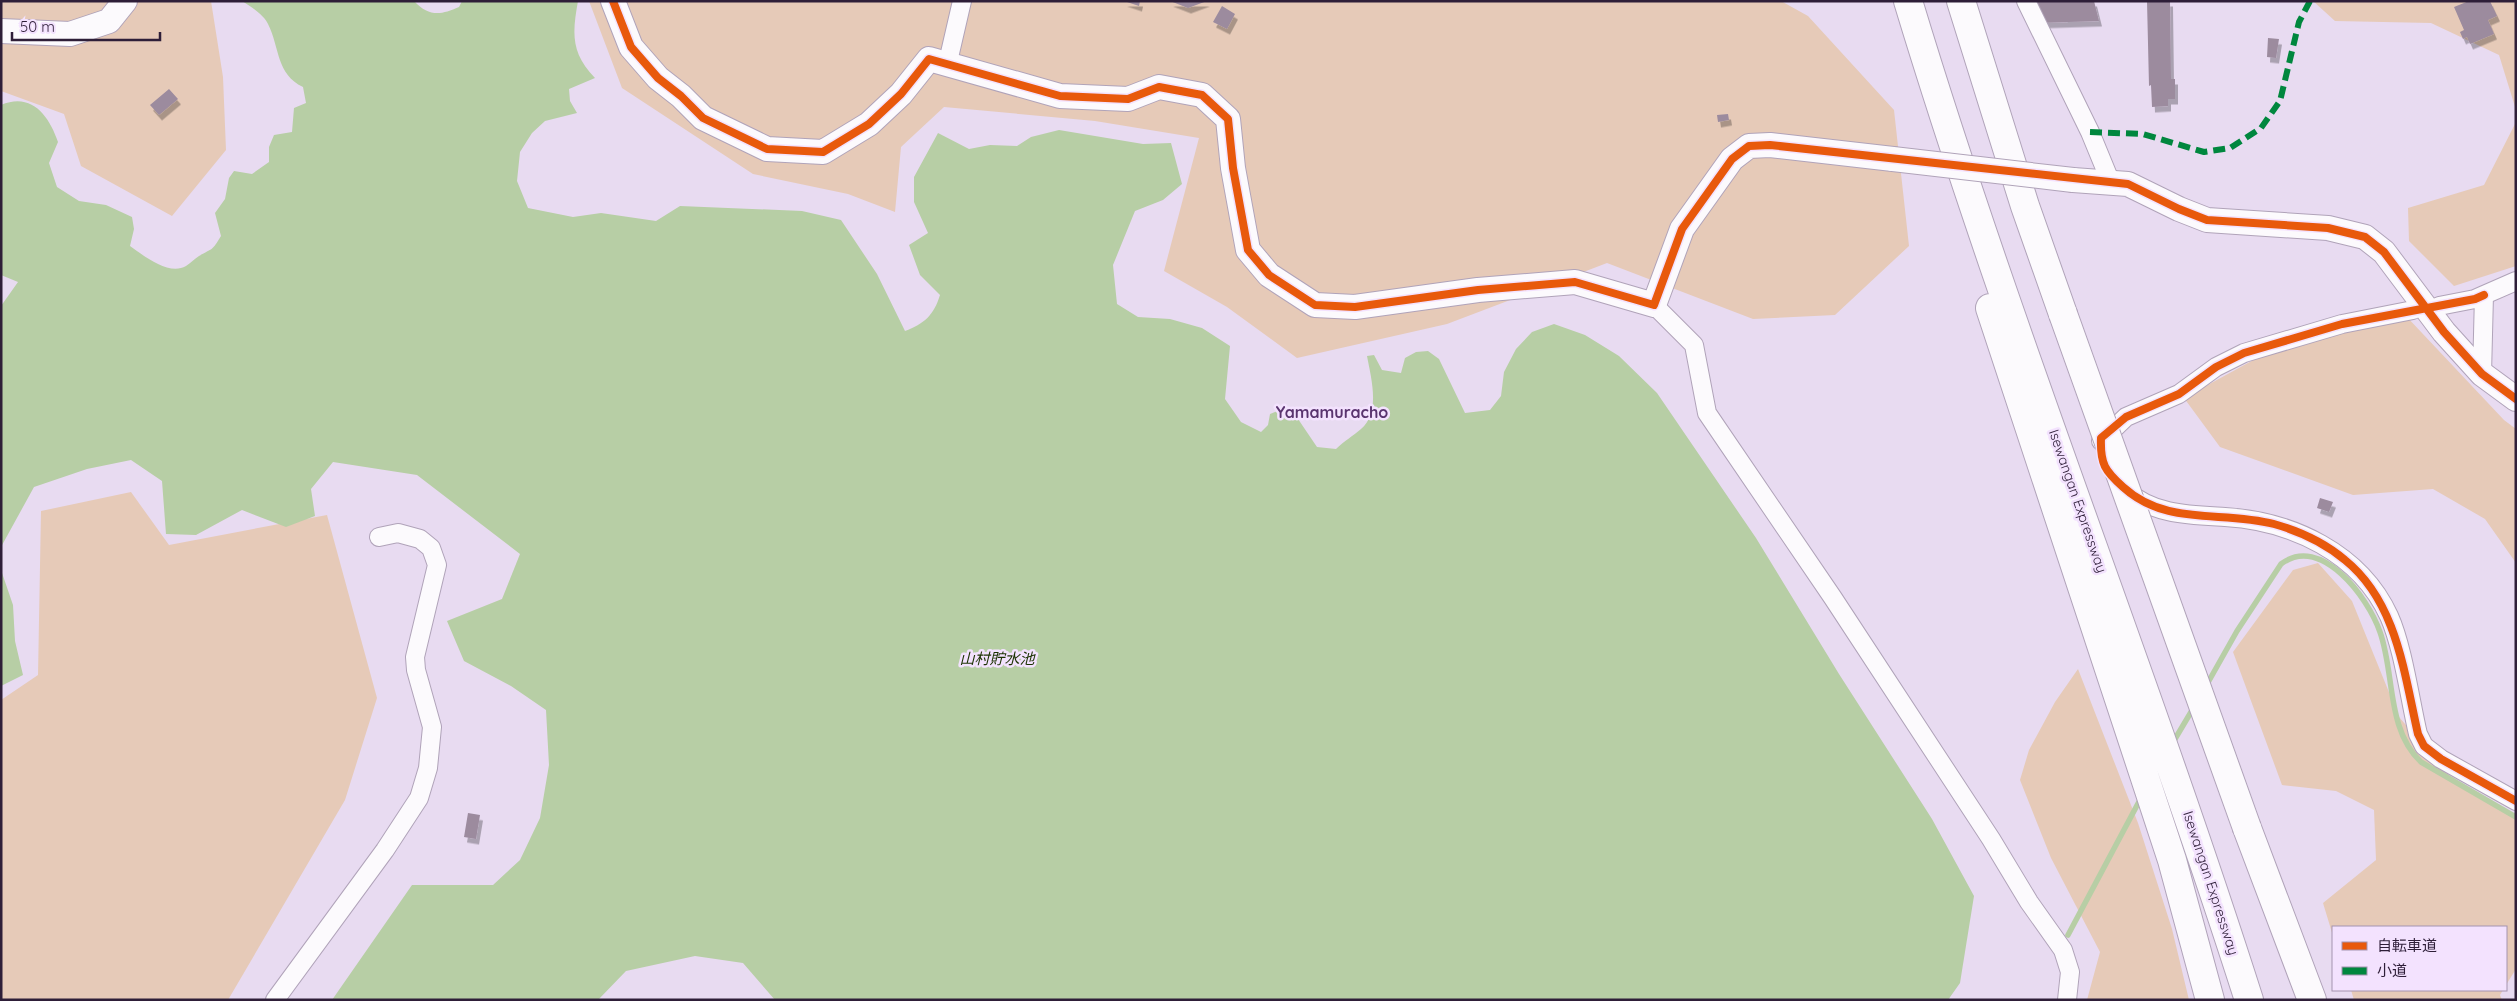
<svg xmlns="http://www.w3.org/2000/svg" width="2517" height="1001" viewBox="0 0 2517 1001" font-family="Quicksand,'Noto Sans JP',sans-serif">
<defs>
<filter id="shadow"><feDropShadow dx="3" dy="5.5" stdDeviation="0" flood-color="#0004"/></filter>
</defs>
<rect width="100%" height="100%" fill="#e8dbf1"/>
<path fill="#e6cab8" d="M 1,1 L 211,1 L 223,77 L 226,150 L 172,216 L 81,166 L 64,114 L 1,91 Z
M 589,1 L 1781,1 L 1808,16 L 1894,110 L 1909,246 L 1835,315 L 1753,319 L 1607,263 L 1447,324 L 1297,358 L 1227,307 L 1164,271 L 1199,138 L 1095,121 L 944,107 L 901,147 L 895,212 L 848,194 L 753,174 L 622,88 Z
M 2313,1 L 2516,1 L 2516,110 L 2499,55 L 2431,23 L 2335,21 Z
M 2516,122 L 2516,266 L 2454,286 L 2409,241 L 2408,208 L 2484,185 Z
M 2406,316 L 2504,420 L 2516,429 L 2516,563 L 2485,519 L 2433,489 L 2353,495 L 2220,447 L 2184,398 L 2319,324 Z
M 131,492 L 169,545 L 327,515 L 377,698 L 345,800 L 228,1000 L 1,1000 L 1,700 L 38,675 L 41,511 Z
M 2318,563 L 2352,601 L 2399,717 L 2456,783 L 2511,813 L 2516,821 L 2516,969 L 2506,985 L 2506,927 L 2333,927 L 2333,936 L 2323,903 L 2376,860 L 2374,810 L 2336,791 L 2282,785 L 2233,652 L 2293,570 Z
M 2078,669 L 2138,823 L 2172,929 L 2189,1000 L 2087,1000 L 2100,952 L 2051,858 L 2020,780 L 2029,750 L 2055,702 Z
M 2351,990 L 2503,990 L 2500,995 L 2502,1000 L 2354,1000 Z"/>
<path fill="#b7cea5" d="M 242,1 L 414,1 C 429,17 441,15 459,7 L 462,1 L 578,1 C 572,34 571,53 595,78 L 569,89 L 570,101 L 577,113 L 545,121 L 532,133 L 520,152 L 517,181 L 528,208 L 573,217 L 601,213 L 656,221 L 680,206 L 802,211 L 841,220 L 877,274 L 905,331 C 924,324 934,315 940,295 L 920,275 L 909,245 L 928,233 L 914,202 L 914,177 L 938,133 L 969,149 L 990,145 L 1017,146 L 1031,137 L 1059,130 L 1143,144 L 1171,143 L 1182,184 L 1163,200 L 1135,211 L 1113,265 L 1117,304 L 1138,317 L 1170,319 L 1202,328 L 1230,346 L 1225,399 L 1241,422 L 1261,432 L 1268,425 L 1270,414 L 1280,410 L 1296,416 L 1317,447 L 1336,449 C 1344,441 1353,436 1361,429 C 1381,412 1371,378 1367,356 L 1374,355 L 1382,370 L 1401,373 L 1405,358 L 1416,352 L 1428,351 L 1439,359 L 1465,413 L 1490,410 L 1501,396 L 1504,372 L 1516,349 L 1532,332 L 1554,324 L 1585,335 L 1619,356 L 1657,393 L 1756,538 L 1839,674 L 1932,819 L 1974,896 L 1960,983 L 1948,1000 L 775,1000 L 743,963 L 695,956 L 626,971 L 598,1000 L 332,1000 L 412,885 L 493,885 L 520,860 L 540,818 L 549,765 L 546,710 L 511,686 L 464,661 L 447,621 L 502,599 L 520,554 L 417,475 L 333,462 L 311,489 L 315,516 L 286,527 L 242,510 L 196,535 L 166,534 L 162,481 L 131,460 L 87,469 L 34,487 L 1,547 L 1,306 L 18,282 L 1,275 L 1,105 C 32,92 49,116 58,142 L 49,163 L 57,187 L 79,201 L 106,205 L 132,217 L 134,229 L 130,246 C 144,256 169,276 186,266 C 191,263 194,259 199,256 C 213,248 212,251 221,236 L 215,213 L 225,199 L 229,178 L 234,171 L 252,174 L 269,162 L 269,147 L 274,135 L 292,132 L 294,108 L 306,103 L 303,87 C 276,74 280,48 268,24 C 264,15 250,6 242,1 Z
M 1,570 L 13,605 L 15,641 L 23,675 L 1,686 Z"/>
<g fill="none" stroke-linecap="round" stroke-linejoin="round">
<path stroke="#b7cea5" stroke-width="5.5" d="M 2206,686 L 2237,631 L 2281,564 C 2321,534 2368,597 2380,632 C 2395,674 2386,729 2421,762 L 2516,817
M 2172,744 L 2194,707
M 2068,935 L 2142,796"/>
</g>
<path fill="#9c8b9e" filter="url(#shadow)" d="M 1124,1 L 1140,1 L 1139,6 Z
M 1170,1 L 1207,1 L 1188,8 Z
M 2030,1 L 2094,1 L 2099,21 L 2037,23 Z
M 2147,1 L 2170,1 L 2171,79 L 2175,79 L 2175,99 L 2168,99 L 2168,106 L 2152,107 L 2151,85 L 2149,86 Z
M 2469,1 L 2490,1 L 2497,16 L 2488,20 L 2494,34 L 2470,44 L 2467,37 L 2463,39 L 2460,32 L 2464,30 L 2454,7 Z
M 1222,6 L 1235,14 L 1227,29 L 1213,22 Z
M 2268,38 L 2279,39 L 2276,58 L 2267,57 Z
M 169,89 L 178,99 L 159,115 L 150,105 Z
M 1728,114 L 1729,120 L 1718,122 L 1717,115 Z
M 2320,498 L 2333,502 L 2329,512 L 2317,508 Z
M 468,813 L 480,815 L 476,839 L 464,837 Z"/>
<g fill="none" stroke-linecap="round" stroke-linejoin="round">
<defs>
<path id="street" d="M 2026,1 L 2090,132 L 2111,183
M 947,66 L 962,1
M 1654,305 L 1694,345 L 1707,413 L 1833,598 L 1991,839 L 2029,902 L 2063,950 L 2070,972 L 2067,1000
M 2439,306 L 2475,299 L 2484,295
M 2482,374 L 2484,295 L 2516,281
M 2101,441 L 2126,417 L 2179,394 L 2216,367 L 2244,353 L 2342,324 L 2413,310
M 2126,490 C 2153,515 2190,515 2225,517 C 2292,521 2360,553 2389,616 C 2403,647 2410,700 2418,734 L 2424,746 L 2441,759 L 2516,801
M 275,1000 L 385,850 L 419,798 L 428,768 L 432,727 L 416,670 L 415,657 L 437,565 L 431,548 L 420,539 L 398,533 L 379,537"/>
<path id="secondary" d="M 613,1 L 631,47 L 658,78 L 681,96 L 703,118 L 767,149 L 823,152 L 869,124 L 901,94 L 929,59 L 1060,96 L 1128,99 L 1159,87 L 1202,95 L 1228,119 L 1233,168 L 1248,250 L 1269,275 L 1315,305 L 1355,307 L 1478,290 L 1575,282 L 1654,305 L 1682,229 L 1732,159 L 1749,146 L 1770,145 L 1893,159
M 1,31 L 70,34 L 109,21 L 125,1
M 2073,180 L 2128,184 L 2179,209 L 2207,220 L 2328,228 L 2365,237 L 2384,252 L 2444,332 L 2482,374 L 2516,399"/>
<path id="highway" d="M 1908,1 C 2010,338 2142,665 2249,1000
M 1961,1 L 2025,206 L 2063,314
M 1990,308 L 2172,860 L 2210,1000
M 2247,828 L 2312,1000"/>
</defs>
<use href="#street" stroke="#b0a3b9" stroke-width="20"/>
<use href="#secondary" stroke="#b0a3b9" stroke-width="26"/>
<use href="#highway" stroke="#b0a3b9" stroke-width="30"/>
<use href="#street" stroke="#fcfafd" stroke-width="18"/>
<use href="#secondary" stroke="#fcfafd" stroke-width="24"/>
<use href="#highway" stroke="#fcfafd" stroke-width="28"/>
<defs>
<path id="secondary-bridge" d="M 1893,159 L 2073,180"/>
<path id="highway-bridge" d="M 2063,314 L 2247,828"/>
</defs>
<use href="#secondary-bridge" stroke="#b0a3b9" stroke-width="26" stroke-linecap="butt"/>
<use href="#highway-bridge" stroke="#b0a3b9" stroke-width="30" stroke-linecap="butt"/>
<use href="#secondary-bridge" stroke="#fcfafd" stroke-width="24"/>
<use href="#highway-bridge" stroke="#fcfafd" stroke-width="28"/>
<path stroke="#00873e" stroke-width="6" stroke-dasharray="12 6" stroke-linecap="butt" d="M 2090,132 L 2143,134 L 2204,152 L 2230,148 L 2261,128 L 2280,101 L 2299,22 L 2310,1"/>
<defs>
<path id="cycleway" d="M 613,1 L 631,47 L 658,78 L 681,96 L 703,118 L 767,149 L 823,152 L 869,124 L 901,94 L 929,59 L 1060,96 L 1128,99 L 1159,87 L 1202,95 L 1228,119 L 1233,168 L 1248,250 L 1269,275 L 1315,305 L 1355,307 L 1478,290 L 1575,282 L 1654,305 L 1682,229 L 1732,159 L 1749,146 L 1770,145 L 2128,184 L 2179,209 L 2207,220 L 2328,228 L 2365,237 L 2384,252 L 2444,332 L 2482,374 L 2516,399
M 2484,295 L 2475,299 L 2342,324 L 2244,353 L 2216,367 L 2179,394 L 2126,417 L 2101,438 C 2100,464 2105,471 2123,487 C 2167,527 2221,510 2274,524 C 2299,531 2325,543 2345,560 C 2397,602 2404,673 2418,734 L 2424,746 L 2441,759 L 2516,801"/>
</defs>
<use href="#cycleway" stroke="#f3e2fe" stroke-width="11"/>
<use href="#cycleway" stroke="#e8590c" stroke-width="8"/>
</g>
<g text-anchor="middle" stroke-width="5" stroke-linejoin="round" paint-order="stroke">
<g font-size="14" fill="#2e1e38" stroke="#f3e2fe">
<text transform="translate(2078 501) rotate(71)" y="5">Isewangan Expressway</text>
<text transform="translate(2211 883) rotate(72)" y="5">Isewangan Expressway</text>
</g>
<g font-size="15" font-style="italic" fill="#1b3201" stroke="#f3e2fe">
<text x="997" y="664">山村貯水池</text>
</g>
<g font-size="16" font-weight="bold" fill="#5a346f" stroke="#f3e2fe">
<text x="1332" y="418">Yamamuracho</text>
</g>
</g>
<rect width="2517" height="1001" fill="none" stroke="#2e1e38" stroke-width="5"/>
<rect x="2332" y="926" width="175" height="65" fill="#f3e2fe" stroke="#a494af"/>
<rect x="2342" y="942" width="25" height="8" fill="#e8590c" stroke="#a494af"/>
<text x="2377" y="951" font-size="15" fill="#2e1e38">自転車道</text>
<rect x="2342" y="967" width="25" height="8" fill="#00873e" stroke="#a494af"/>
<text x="2377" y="976" font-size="15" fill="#2e1e38">小道</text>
<path d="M12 32v8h148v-8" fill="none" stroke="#2e1e38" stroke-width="2.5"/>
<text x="20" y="32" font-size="15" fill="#2e1e38" stroke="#f3e2fe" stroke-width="4" paint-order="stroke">50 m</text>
</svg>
